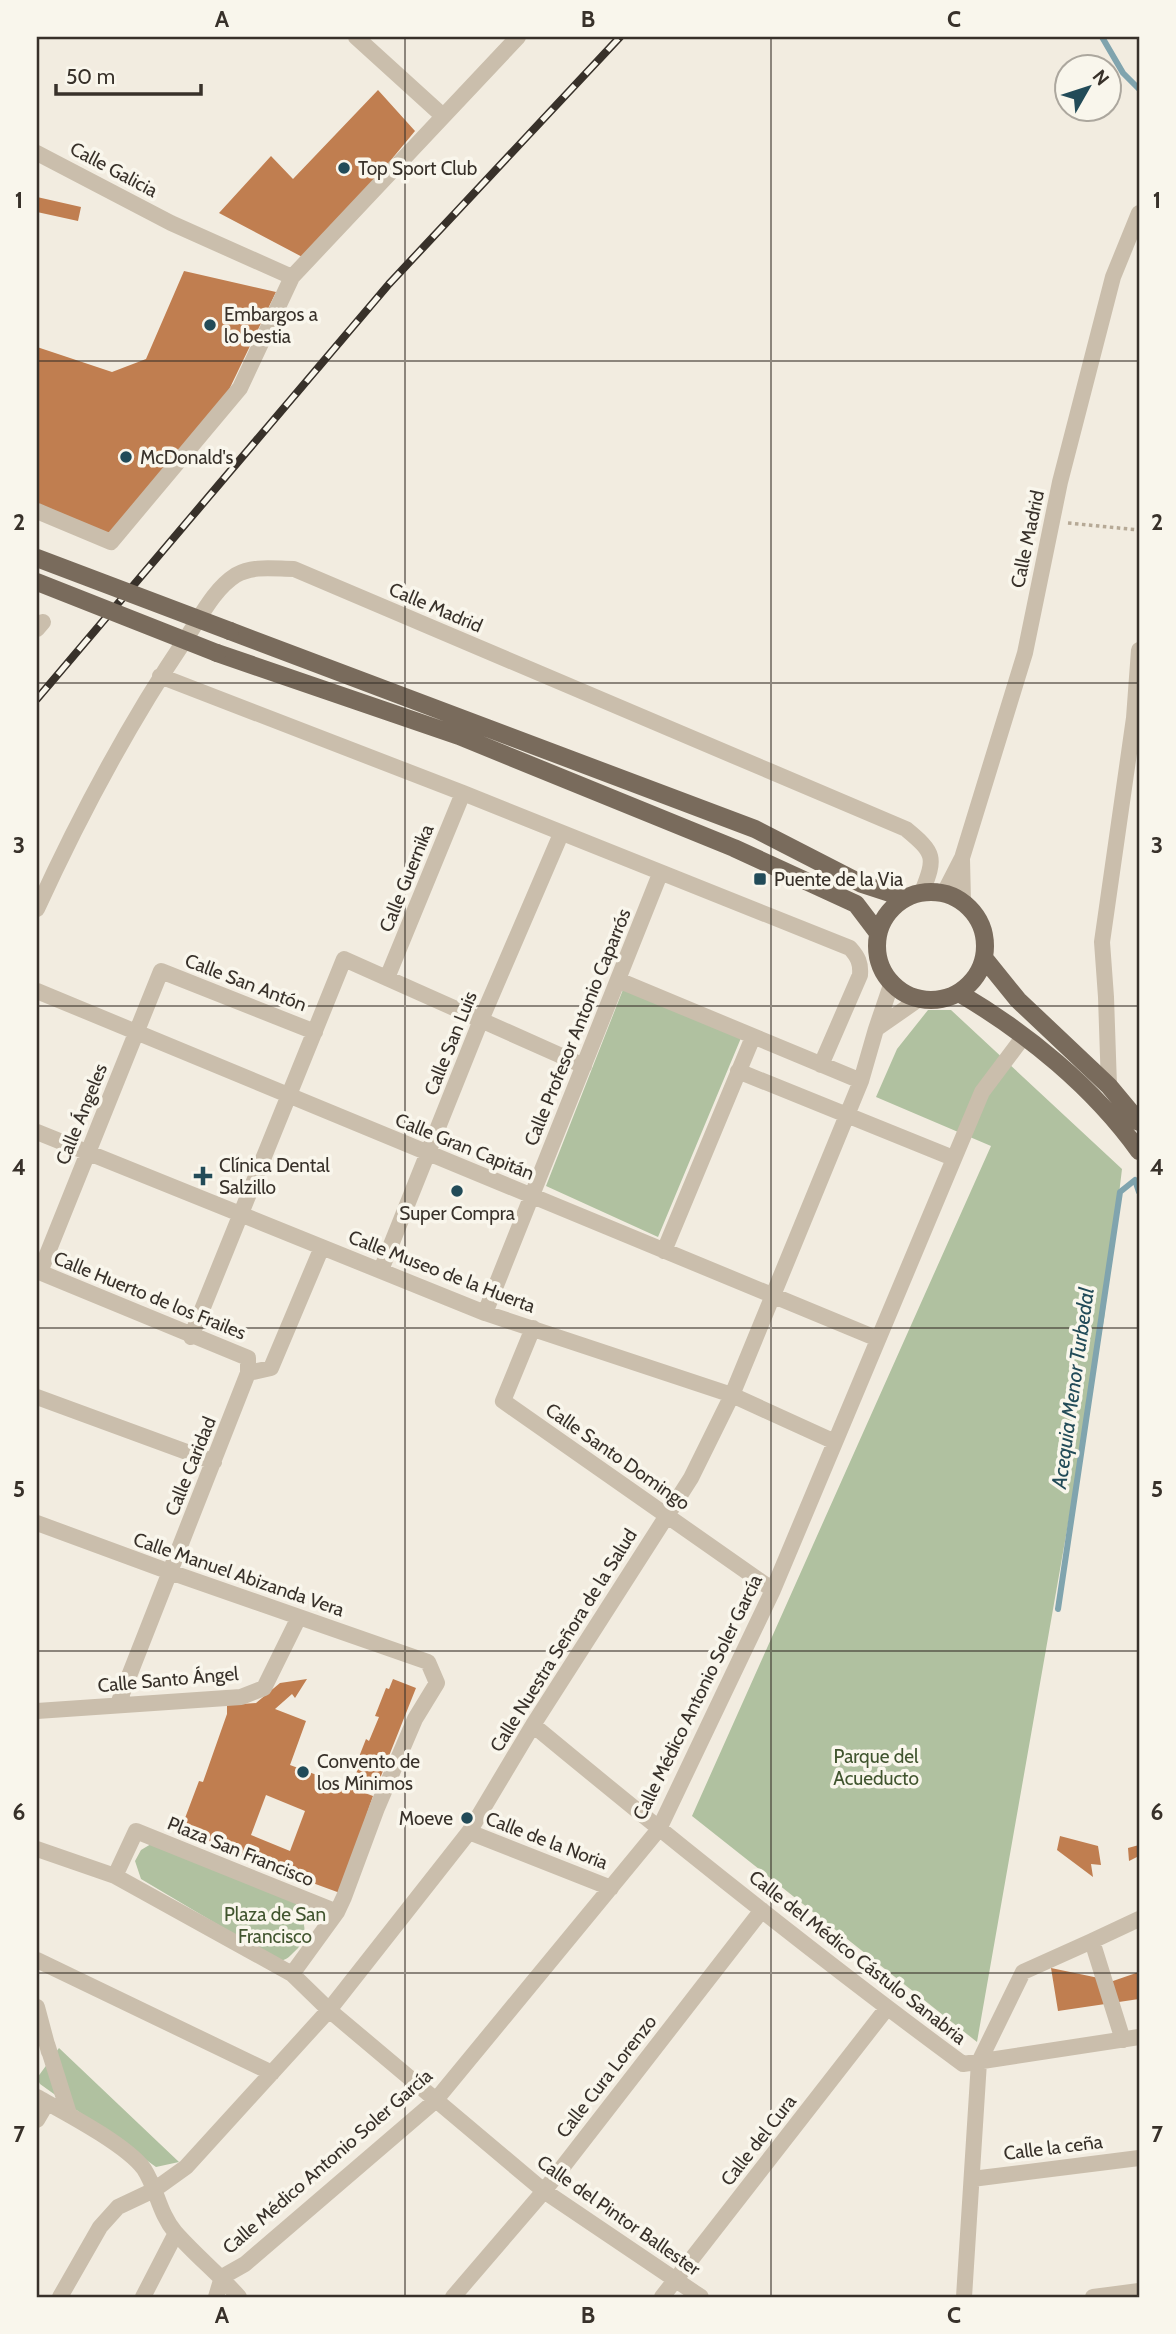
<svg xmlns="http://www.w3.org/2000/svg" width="1176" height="2334" viewBox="0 0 1176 2334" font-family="Cabin,sans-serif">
<rect width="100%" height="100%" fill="#f2ece0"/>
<path fill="#b0c1a0" d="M 624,987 L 741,1038 L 658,1237 L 546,1186 Z
M 928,1010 L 951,1010 L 1122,1169 L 1104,1319 L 977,2042 L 692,1816 L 991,1146 L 876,1097 L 897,1049 Z
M 151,1844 L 295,1902 C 305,1921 311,1938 293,1953 C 288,1958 286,1960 279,1961 L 141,1879 L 135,1861 L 141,1850 Z
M 59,2048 L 179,2162 L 156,2167 L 40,2084 L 37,2078 Z"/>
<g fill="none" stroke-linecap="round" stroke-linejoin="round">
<path stroke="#80a4ae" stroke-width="6" d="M 1102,37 L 1123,73 L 1139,89
M 1058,1609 L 1120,1192 L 1135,1180 L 1139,1192"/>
</g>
<path fill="#c07e50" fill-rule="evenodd" d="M 378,90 L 415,131 L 308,260 L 219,213 L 271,156 L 293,179 Z
M 37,197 L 81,207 L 78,221 L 37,212 Z
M 184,271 L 276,292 L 225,398 L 111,542 L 37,511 L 37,347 L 112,372 L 146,359 Z
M 307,1679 L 295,1698 L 292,1694 L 275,1709 L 306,1721 L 290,1765 L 373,1796 L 340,1893 L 179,1834 L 199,1781 L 203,1782 L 227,1714 L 227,1705 L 256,1703 L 280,1683 ZM 266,1795 L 305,1811 L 290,1851 L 251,1835 Z
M 393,1679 L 416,1688 L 377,1786 L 355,1777 L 358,1768 L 355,1767 L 366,1739 L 369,1741 L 379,1717 L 375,1716 L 386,1688 L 389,1689 Z
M 1060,1836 L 1098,1846 L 1101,1865 L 1091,1864 L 1093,1877 L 1057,1850 Z
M 1139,1845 L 1139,1861 L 1137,1857 L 1129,1861 L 1128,1848 Z
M 1051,1968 L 1113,1981 L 1139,1972 L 1139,1999 L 1058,2011 Z"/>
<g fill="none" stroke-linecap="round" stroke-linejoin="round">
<path stroke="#b6a996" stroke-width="3.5" stroke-dasharray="3.5 3.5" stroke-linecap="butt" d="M 1068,523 L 1139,530"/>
<path stroke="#cabeac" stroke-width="16" d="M 356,37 L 443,116
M 37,153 L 171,223 L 292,277 L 240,388 L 111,542 L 37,511
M 292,277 L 518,37
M 37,629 L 43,622
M 160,676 L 463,793 L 850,948 C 858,957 861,963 860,975 L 821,1065
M 962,859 L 963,902
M 944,893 L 962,858 L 1025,653 L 1060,482 L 1113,277 L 1139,213
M 37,909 C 80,815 129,723 187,637 C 201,616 214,589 236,575 C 254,565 275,569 294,569 L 906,829 C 935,853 936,857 922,892
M 387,978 L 463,793
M 618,980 L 861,1081
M 37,991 L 878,1339
M 876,1029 L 919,999
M 738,1071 L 953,1158
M 1109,1086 L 1106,997 L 1102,942 L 1134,718 L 1139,650
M 37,1132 L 485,1313 L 732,1395 L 835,1442
M 664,1251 L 753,1037
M 381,1270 L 481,1020 L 561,834
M 37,1271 L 248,1358 L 248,1373 L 118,1704
M 40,1272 L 161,971 L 315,1032
M 485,1313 L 660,874
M 533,1328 L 503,1401 L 773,1590
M 191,1337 L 344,959 L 584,1066
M 248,1373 L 271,1368 L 322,1247
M 37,1397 L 214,1462
M 37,1523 L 170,1572 L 428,1662 L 437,1683 L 415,1719 L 377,1808 L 344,1897 L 337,1912 L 292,1974
M 37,1711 L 241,1697 L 264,1688 L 299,1617
M 533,1725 C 673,1841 816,1956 963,2064 L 1139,2037
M 469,1832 L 611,1888
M 37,1849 L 115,1876
M 337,1912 L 136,1831 L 115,1876 L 292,1974 L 329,2010 L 544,2191 L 701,2297
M 37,1960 L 272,2073
M 37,2007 L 49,2052
M 1123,2040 L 1092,1941 L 1139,1919
M 47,2044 L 69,2114
M 37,2097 C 64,2112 127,2145 144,2169 C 157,2189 159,2213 175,2232 C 195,2255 219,2274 239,2297
M 37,2120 L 47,2103
M 972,2179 L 1139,2158
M 60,2297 L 100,2227 L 118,2207 L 154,2190 L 186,2167 L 329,2010 L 469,1832 L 533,1725 L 691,1478 L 732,1395 L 861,1081 L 876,1029 L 892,982
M 143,2297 L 176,2233
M 216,2297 L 222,2277 L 245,2264 L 435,2101 L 659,1829 L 773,1590 L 982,1092 L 1024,1036
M 453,2297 L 544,2191 L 762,1910
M 662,2297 L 887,2008
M 964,2297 L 979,2062 L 1023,1972 L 1092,1941
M 1093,2297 L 1139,2291"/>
<path stroke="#796b5c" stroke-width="18" d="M 230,631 L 755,829 L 862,884 L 905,898
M 217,653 L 459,736 L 734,848 L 856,904 L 878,933
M877 946a54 54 0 1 1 108 0a54 54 0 1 1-108 0Z
M 984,958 L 1018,1000 L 1109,1086 L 1139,1122
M 959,993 C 1027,1033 1093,1087 1139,1151"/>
<defs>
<path id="rail" d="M 37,699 L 389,284 L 620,37"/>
</defs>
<use href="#rail" stroke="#38312a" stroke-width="8"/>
<use href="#rail" stroke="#f9f6ec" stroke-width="5" stroke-dasharray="16" stroke-linecap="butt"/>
<path stroke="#796b5c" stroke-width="18" d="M 37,558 L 230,631
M 37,582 L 217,653"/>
</g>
<path fill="none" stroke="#38312a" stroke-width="2" stroke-opacity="0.55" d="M 405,37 L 405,2297M 771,37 L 771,2297M 37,361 L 1139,361M 37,683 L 1139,683M 37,1006 L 1139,1006M 37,1328 L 1139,1328M 37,1651 L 1139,1651M 37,1973 L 1139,1973"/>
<g fill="#224b58" stroke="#f9f6ec" stroke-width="2.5">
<circle cx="344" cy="168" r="7"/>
<circle cx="210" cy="325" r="7"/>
<circle cx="126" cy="457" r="7"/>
<rect x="753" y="872" width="14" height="14" rx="3.5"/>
<path d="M199.5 1165.5h7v7h7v7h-7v7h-7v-7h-7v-7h7z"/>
<circle cx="457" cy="1191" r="7"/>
<circle cx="303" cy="1772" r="7"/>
<circle cx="467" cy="1818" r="7"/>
</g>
<g text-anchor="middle" stroke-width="7" stroke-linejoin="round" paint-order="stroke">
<g font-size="19" fill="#38312a" stroke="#f9f6ec" text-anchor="start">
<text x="358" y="175">Top Sport Club</text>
<text x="224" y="321">Embargos a<tspan x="224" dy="22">lo bestia</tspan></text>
<text x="140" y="464">McDonald's</text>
<text x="774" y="886">Puente de la Via</text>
<text x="219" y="1172">Clínica Dental<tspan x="219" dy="22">Salzillo</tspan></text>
<text x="457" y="1220" text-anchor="middle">Super Compra</text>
<text x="317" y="1768">Convento de<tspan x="317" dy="22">los Mínimos</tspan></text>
<text x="453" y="1825" text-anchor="end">Moeve</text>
</g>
<g font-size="19" fill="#38312a" stroke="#f9f6ec">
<text transform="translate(114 169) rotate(28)" y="7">Calle Galicia</text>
<text transform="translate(1027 539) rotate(-78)" y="7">Calle Madrid</text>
<text transform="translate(436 607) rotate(23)" y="7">Calle Madrid</text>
<text transform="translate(406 878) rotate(-68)" y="7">Calle Guernika</text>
<text transform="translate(246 982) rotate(21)" y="7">Calle San Antón</text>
<text transform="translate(577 1027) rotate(-68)" y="7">Calle Profesor Antonio Caparrós</text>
<text transform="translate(450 1043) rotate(-68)" y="7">Calle San Luis</text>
<text transform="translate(81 1114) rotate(-68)" y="7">Calle Ángeles</text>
<text transform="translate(465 1146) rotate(22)" y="7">Calle Gran Capitán</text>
<text transform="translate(442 1271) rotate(21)" y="7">Calle Museo de la Huerta</text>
<text transform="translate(150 1295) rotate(22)" y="7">Calle Huerto de los Frailes</text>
<text transform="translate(618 1456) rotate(35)" y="7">Calle Santo Domingo</text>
<text transform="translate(190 1466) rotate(-68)" y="7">Calle Caridad</text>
<text transform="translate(239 1574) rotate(19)" y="7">Calle Manuel Abizanda Vera</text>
<text transform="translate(563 1640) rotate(-58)" y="7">Calle Nuestra Señora de la Salud</text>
<text transform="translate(168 1679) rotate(-5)" y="7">Calle Santo Ángel</text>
<text transform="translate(697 1697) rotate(-64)" y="7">Calle Médico Antonio Soler García</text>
<text transform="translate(547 1840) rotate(21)" y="7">Calle de la Noria</text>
<text transform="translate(241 1851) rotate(22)" y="7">Plaza San Francisco</text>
<text transform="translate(858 1957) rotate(38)" y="7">Calle del Médico Cástulo Sanabria</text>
<text transform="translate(606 2076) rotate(-52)" y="7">Calle Cura Lorenzo</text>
<text transform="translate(758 2140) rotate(-52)" y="7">Calle del Cura</text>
<text transform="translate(1053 2147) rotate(-7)" y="7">Calle la ceña</text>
<text transform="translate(327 2161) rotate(-41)" y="7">Calle Médico Antonio Soler García</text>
<text transform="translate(619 2215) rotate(35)" y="7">Calle del Pintor Ballester</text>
</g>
<g font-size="19" fill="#41552f" stroke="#f9f6ec">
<text x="876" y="1763">Parque del<tspan x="876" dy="22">Acueducto</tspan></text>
<text x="275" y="1921">Plaza de San<tspan x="275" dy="22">Francisco</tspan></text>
</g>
<g font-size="21" font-style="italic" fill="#224b58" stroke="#f9f6ec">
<text transform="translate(1073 1388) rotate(-82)" y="7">Acequia Menor Turbedal</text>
</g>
</g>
<rect width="1176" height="2334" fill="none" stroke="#f9f6ec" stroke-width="77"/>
<g transform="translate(1088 88) rotate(51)"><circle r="33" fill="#f9f6ec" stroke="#aca79e" stroke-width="2"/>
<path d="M0-5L12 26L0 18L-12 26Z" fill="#224b58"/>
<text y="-10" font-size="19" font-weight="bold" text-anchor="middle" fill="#38312a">N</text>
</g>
<path d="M56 84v10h145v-10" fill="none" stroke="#38312a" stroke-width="3.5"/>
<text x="66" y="84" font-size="21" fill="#38312a" stroke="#f9f6ec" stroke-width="5" paint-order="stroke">50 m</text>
<rect x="38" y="38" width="1100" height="2258" fill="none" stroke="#38312a" stroke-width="2.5"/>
<g font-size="23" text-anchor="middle" font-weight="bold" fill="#38312a">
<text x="222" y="27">A</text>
<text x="588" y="27">B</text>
<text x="954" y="27">C</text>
<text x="19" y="208">1</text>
<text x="1157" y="208">1</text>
<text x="19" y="530">2</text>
<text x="1157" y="530">2</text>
<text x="19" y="853">3</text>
<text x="1157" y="853">3</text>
<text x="19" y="1175">4</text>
<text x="1157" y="1175">4</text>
<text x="19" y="1497">5</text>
<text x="1157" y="1497">5</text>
<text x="19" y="1820">6</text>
<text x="1157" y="1820">6</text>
<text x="19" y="2142">7</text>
<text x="1157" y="2142">7</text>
<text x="222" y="2323">A</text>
<text x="588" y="2323">B</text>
<text x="954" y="2323">C</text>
</g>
</svg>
